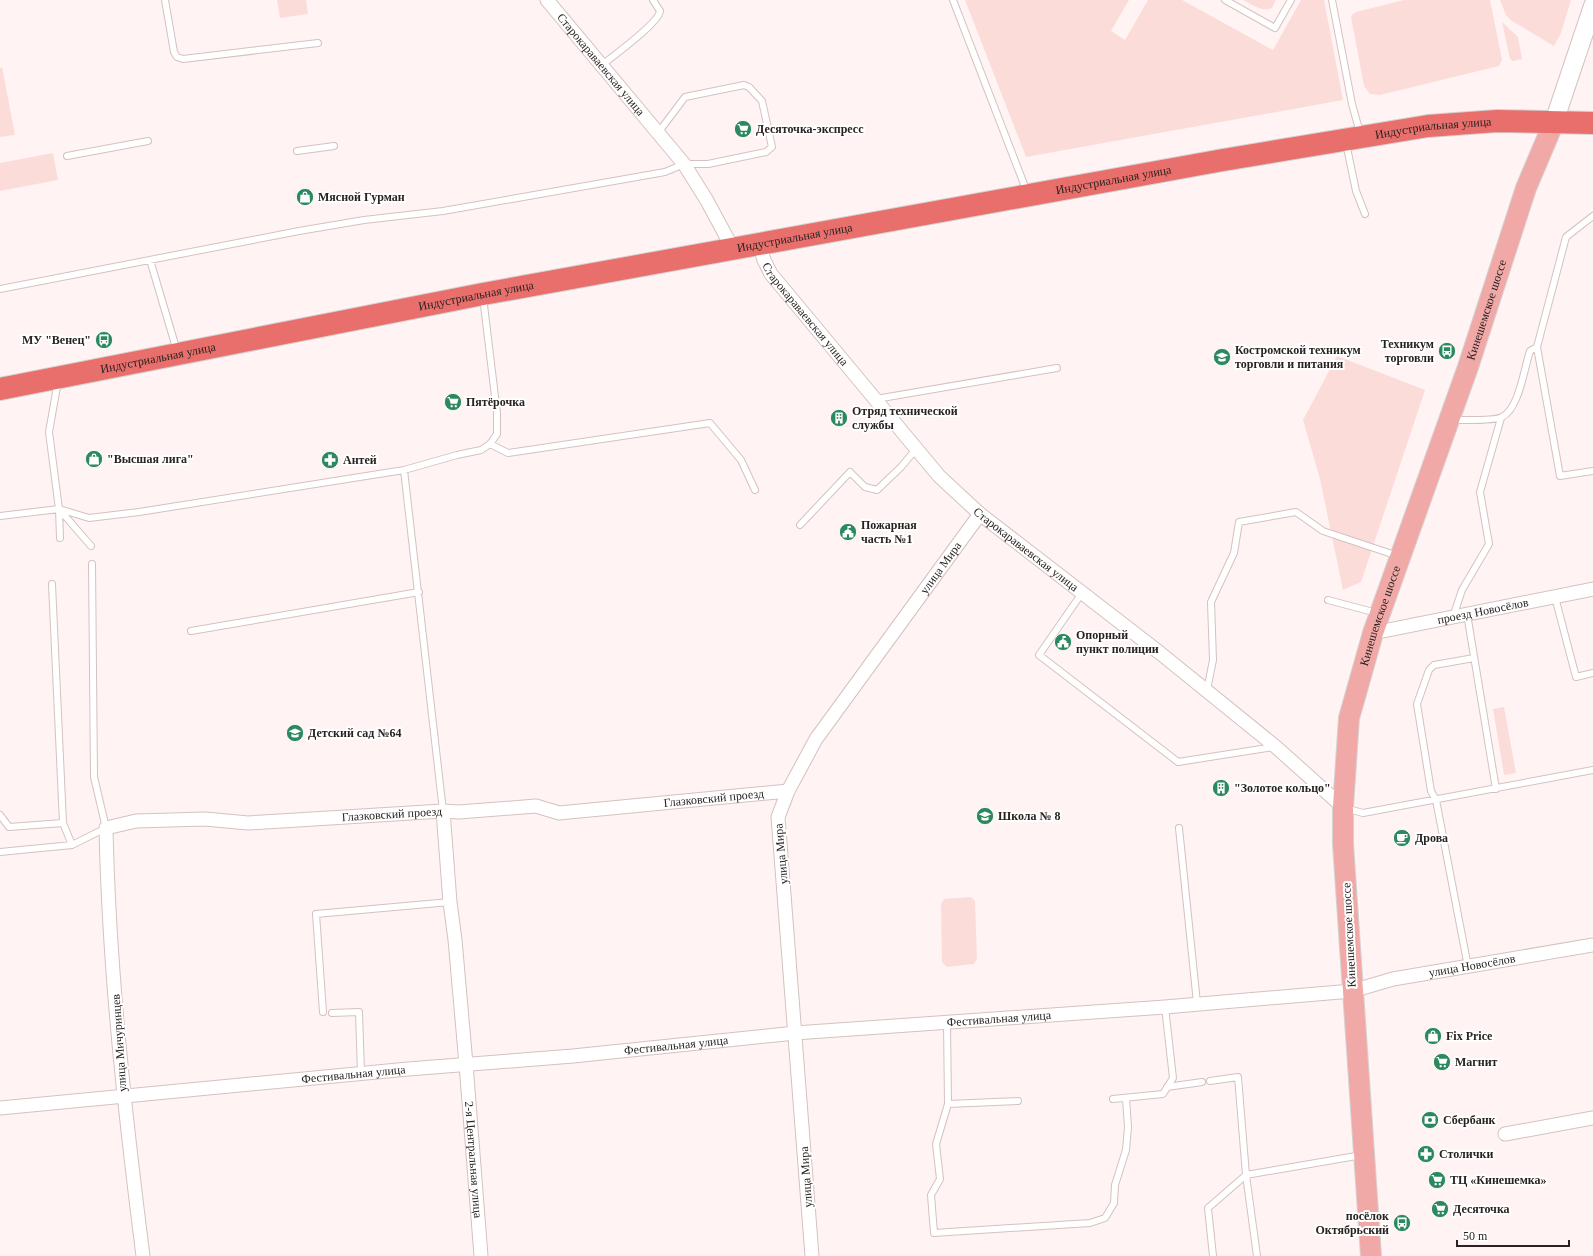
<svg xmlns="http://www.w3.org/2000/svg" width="1593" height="1256" viewBox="0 0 1593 1256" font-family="'Times New Roman',serif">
<rect width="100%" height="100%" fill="#fff4f3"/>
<path fill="#fcdcd9" d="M 277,0 L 306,0 L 308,14 L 280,18 Z
M 965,0 L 1129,0 L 1111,31 L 1125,40 L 1148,0 L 1182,0 L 1273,50 L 1301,0 L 1324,0 L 1343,100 L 1026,157 Z
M 1243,0 L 1276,0 L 1272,8 C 1261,12 1253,5 1243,0 Z
M 1404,0 L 1490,0 L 1502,60 L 1499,66 L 1380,95 L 1370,94 L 1364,86 L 1351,17 L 1353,14 L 1356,12 Z
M 1500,0 L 1571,0 L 1561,33 L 1554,46 L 1512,21 L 1506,15 Z
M 1502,22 L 1518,37 L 1522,59 L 1513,61 L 1510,59 Z
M 2,67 L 15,135 L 0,137 L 0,68 Z
M 53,153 L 58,180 L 0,191 L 0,163 Z
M 1337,356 L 1425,390 L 1361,582 L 1343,590 L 1320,479 L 1303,420 Z
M 1504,707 L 1516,773 L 1504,775 L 1493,709 Z
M 971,897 L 975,901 L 977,959 L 974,964 L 947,967 L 942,962 L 941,904 L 944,899 Z"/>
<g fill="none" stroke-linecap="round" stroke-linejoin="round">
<defs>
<path id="lane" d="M 165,0 L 174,52 L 177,57 L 183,59 L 318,43
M 953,0 L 1027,192
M 1225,0 L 1275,28 L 1291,0
M 1332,0 L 1352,104 L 1360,133
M 602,65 C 613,56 659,23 660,11 L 653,0
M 1346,143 L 1356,191 L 1365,214
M 297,151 L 334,146
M 67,156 L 148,141
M 150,260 L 177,351
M 0,289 L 299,231 L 364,220 L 443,211 L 665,172 L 684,164 L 708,164 L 766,152 L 772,147 L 762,101 L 749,87 L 744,85 L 685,97 L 658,133
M 1537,347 L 1566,237 L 1593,216
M 58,381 L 49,432 L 59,509 L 91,546
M 876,399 L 1057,368
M 1453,420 C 1463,420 1495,421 1502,417 C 1519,409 1524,369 1530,351 L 1537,347 L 1560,476 L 1593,471
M 490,444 L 508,453 L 710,423 L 741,460 L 755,490
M 404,470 L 443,811
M 59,509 L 60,538
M 0,516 L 59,509 L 89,518 L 139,512 L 404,470 L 457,455 L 481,450 L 490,444 L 497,434 L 497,413 L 483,297
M 800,525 L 850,472 L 865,487 L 877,490 L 901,467 L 916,449
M 52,584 L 63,823 L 72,845
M 1082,593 L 1039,655 L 1178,762 L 1274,747
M 1555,597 L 1576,677 L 1593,673
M 1328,600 L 1377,613
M 1467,614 L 1496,789
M 1453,617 L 1462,590 L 1489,544 L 1480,492 L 1501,418
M 191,631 L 419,592
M 1207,690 L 1213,660 L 1211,602 L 1234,553 L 1239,522 L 1296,512 L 1323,531 L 1398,556
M 1345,808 L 1363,813 L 1593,770
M 0,815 L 9,827 L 63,823
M 1179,828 L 1197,1003
M 0,852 L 72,845 L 106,828 L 94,777 L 92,564
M 1468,967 L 1436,800 L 1431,791 L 1417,704 L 1429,670 L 1434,665 L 1474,658
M 323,1012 L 316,914 L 450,902
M 332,1013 L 359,1012 L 361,1073
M 947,1023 L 948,1104 L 1018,1101
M 1210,1081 L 1238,1077 L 1246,1175 L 1257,1256
M 1167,1087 L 1202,1082
M 1113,1099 L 1163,1094 L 1173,1078 L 1165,1007
M 948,1104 L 936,1144 L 940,1179 L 931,1195 L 934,1233 L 1090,1223 L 1105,1218 L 1114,1203 L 1115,1185 L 1126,1150 L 1128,1127 L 1126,1098
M 1213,1256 L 1208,1208 L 1246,1175 L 1362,1155"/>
<g id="street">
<path id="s1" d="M 547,0 L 684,164 L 706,199 L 733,249"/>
<path id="s2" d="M 759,244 L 764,260 L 771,274 L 939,476 L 980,514 L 1160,653 L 1276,747 L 1343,807"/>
<path id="s3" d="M 1373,633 L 1593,589"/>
<path id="s4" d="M 443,811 L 450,902 L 455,940 L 466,1064 L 481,1256"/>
<path id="s5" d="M 0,1108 L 408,1069 L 573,1056 L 795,1033 L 1165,1007 L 1352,991 L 1393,979 L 1593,945"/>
<path d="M 1505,1134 L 1593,1118"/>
<path id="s6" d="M 143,1256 C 125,1114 109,971 106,828 L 136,821 L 205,819 L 248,823 L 443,811 L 459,812 L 536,806 L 559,813 L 788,791"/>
<path id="s7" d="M 812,1256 L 778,817 L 788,791 L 816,739 L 980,514"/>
</g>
<path id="secondary" d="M 1554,122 L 1593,6"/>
<g id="primary">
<path id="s8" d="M 1371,1256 L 1343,844 L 1343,807 L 1349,718 L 1373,633 L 1468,367 L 1526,188 L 1554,122"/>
</g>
<g id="highway">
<path id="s9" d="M 0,389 L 483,294 L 1223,160 L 1428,126 L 1497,121 L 1593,123"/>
</g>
</defs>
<use href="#lane" stroke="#d4c2c0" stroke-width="8"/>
<use href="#street" stroke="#d4c2c0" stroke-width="15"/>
<use href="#secondary" stroke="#d4c2c0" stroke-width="20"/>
<use href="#primary" stroke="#d4d3d3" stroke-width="22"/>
<use href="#highway" stroke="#d4d3d3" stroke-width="24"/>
<use href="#lane" stroke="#fff" stroke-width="6"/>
<use href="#street" stroke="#fff" stroke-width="13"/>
<use href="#secondary" stroke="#fff" stroke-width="18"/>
<use href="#primary" stroke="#f1a9a7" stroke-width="20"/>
<use href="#highway" stroke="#e86f6c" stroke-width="22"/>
</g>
<defs>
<symbol id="supermarket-disc" viewBox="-11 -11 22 22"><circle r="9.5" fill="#2c885f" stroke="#fff"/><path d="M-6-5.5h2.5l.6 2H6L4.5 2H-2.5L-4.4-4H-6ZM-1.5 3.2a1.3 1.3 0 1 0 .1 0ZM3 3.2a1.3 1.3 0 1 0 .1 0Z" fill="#fff"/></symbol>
<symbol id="shop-disc" viewBox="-11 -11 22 22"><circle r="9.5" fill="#2c885f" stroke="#fff"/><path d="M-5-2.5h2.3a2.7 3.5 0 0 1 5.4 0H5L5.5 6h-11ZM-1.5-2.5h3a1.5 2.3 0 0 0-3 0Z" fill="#fff"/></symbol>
<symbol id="bus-disc" viewBox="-11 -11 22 22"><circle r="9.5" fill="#2c885f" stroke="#fff"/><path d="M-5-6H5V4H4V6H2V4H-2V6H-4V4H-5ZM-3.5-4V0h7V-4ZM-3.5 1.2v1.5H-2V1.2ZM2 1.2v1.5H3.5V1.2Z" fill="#fff"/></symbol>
<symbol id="university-disc" viewBox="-11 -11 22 22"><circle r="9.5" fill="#2c885f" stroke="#fff"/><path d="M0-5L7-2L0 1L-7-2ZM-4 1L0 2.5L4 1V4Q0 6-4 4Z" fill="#fff"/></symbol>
<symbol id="building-disc" viewBox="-11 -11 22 22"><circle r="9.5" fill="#2c885f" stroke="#fff"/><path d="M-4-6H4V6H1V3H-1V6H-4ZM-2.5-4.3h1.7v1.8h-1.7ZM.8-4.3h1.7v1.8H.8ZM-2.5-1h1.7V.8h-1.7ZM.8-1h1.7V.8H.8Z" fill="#fff"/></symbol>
<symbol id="pharmacy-disc" viewBox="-11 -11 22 22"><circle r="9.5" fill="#2c885f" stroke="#fff"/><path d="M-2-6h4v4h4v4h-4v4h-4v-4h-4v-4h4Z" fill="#fff"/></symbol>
<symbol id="civic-disc" viewBox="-11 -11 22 22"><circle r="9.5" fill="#2c885f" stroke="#fff"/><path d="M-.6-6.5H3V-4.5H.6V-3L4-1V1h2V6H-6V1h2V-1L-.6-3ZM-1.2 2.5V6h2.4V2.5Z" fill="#fff"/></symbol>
<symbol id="school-disc" viewBox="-11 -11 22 22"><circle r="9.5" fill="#2c885f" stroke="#fff"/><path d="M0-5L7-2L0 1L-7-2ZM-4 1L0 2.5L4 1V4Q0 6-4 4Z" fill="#fff"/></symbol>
<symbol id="cafe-disc" viewBox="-11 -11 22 22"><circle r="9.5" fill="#2c885f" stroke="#fff"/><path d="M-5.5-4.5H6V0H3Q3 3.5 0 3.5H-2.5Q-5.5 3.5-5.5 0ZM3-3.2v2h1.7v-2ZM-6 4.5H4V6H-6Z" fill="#fff"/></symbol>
<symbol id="bank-disc" viewBox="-11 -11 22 22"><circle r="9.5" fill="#2c885f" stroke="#fff"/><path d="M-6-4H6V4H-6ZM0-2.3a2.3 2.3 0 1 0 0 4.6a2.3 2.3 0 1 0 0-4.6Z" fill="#fff"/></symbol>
</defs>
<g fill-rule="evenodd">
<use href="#supermarket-disc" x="733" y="119" width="20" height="20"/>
<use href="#shop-disc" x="295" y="187" width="20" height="20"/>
<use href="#bus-disc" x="94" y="330" width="20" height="20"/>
<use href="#bus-disc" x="1437" y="341" width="20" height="20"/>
<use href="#university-disc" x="1212" y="347" width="20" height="20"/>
<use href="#supermarket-disc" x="443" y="392" width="20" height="20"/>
<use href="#building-disc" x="829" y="408" width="20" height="20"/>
<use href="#shop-disc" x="84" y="449" width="20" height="20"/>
<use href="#pharmacy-disc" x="320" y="450" width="20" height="20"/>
<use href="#civic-disc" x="838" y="522" width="20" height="20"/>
<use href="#civic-disc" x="1053" y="632" width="20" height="20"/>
<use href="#school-disc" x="285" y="723" width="20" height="20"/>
<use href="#building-disc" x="1211" y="778" width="20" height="20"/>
<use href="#school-disc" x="975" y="806" width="20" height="20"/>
<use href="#cafe-disc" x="1392" y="828" width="20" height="20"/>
<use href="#shop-disc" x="1423" y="1026" width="20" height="20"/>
<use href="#supermarket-disc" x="1432" y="1052" width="20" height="20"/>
<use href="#bank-disc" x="1420" y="1110" width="20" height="20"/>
<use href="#pharmacy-disc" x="1416" y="1144" width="20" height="20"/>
<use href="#supermarket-disc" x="1427" y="1170" width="20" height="20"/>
<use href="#supermarket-disc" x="1430" y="1199" width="20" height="20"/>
<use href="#bus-disc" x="1392" y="1213" width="20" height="20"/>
</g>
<g text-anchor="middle" stroke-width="4" stroke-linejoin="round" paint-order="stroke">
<g font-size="12" fill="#292221" stroke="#fff">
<text dy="4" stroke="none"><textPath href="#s1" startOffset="84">Старокараваевская улица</textPath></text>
<text dy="4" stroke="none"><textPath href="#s9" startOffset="1457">Индустриальная улица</textPath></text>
<text dy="4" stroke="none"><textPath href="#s9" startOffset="1133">Индустриальная улица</textPath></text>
<text dy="4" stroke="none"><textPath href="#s9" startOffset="809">Индустриальная улица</textPath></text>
<text dy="4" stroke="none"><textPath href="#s9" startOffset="485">Индустриальная улица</textPath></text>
<text dy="4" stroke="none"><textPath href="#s8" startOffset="970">Кинешемское шоссе</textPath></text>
<text dy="4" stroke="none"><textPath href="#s2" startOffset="85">Старокараваевская улица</textPath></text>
<text dy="4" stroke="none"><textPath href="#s9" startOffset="161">Индустриальная улица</textPath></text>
<text dy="4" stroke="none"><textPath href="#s2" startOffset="409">Старокараваевская улица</textPath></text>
<text dy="4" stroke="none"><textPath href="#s7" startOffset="739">улица Мира</textPath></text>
<text dy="4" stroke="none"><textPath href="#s3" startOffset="112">проезд Новосёлов</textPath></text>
<text dy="4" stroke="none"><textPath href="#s8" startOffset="646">Кинешемское шоссе</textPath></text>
<text dy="4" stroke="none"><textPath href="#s6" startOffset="1041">Глазковский проезд</textPath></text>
<text dy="4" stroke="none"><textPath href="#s6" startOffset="717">Глазковский проезд</textPath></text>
<text transform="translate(781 854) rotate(-95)" y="4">улица Мира</text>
<text transform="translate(1349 935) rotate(-93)" y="4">Кинешемское шоссе</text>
<text dy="4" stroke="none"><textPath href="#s5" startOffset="1480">улица Новосёлов</textPath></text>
<text dy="4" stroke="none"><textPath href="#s5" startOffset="1003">Фестивальная улица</textPath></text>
<text transform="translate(119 1043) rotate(-94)" y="4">улица Мичуринцев</text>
<text dy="4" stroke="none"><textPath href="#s5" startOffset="679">Фестивальная улица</textPath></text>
<text dy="4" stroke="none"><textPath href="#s5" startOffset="355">Фестивальная улица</textPath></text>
<text dy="4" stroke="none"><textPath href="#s4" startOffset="350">2-я Центральная улица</textPath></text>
<text transform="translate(806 1177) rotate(-94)" y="4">улица Мира</text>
</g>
<g font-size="12" font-weight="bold" fill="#292221" stroke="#fff" text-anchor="start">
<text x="756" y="133">Десяточка-экспресс</text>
<text x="318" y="201">Мясной Гурман</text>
<text x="91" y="344" text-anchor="end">МУ "Венец"</text>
<text x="1434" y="348" text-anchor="end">Техникум<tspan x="1434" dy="14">торговли</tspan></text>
<text x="1235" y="354">Костромской техникум<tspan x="1235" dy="14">торговли и питания</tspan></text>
<text x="466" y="406">Пятёрочка</text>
<text x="852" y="415">Отряд технической<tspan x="852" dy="14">службы</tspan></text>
<text x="107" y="463">"Высшая лига"</text>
<text x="343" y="464">Антей</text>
<text x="861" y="529">Пожарная<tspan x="861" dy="14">часть №1</tspan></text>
<text x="1076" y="639">Опорный<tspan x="1076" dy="14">пункт полиции</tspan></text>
<text x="308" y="737">Детский сад №64</text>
<text x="1234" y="792">"Золотое кольцо"</text>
<text x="998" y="820">Школа № 8</text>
<text x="1415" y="842">Дрова</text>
<text x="1446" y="1040">Fix Price</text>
<text x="1455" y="1066">Магнит</text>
<text x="1443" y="1124">Сбербанк</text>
<text x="1439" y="1158">Столички</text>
<text x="1450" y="1184">ТЦ «Кинешемка»</text>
<text x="1453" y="1213">Десяточка</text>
<text x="1389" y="1220" text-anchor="end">посёлок<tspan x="1389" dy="14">Октябрьский</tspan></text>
</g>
</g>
<path d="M1457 1240v6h112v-6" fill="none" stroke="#292221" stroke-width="2"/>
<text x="1463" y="1240" font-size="12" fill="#292221" stroke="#ffffff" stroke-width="3" paint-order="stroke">50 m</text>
</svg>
